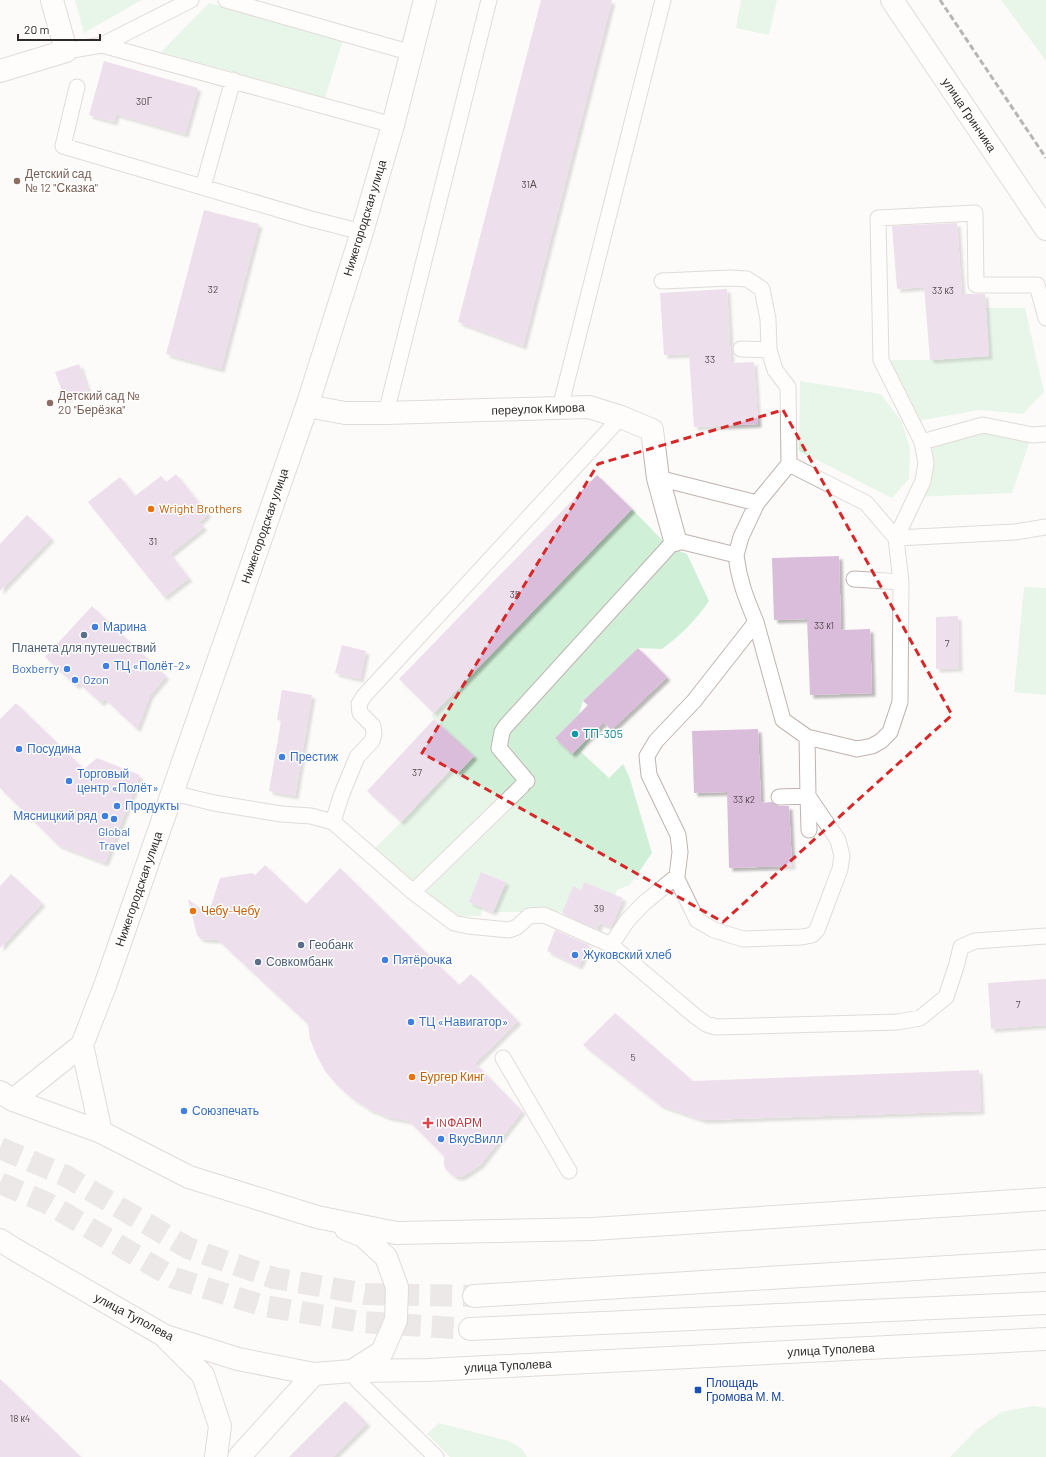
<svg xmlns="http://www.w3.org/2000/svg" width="1046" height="1457" viewBox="0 0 1046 1457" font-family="Barlow,sans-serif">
<defs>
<filter id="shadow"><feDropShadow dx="3.5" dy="3.5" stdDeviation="1" flood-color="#0004"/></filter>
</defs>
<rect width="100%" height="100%" fill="#fdfbfa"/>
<path fill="#cfefd6" d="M 75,0 L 142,0 L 84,33 Z
M 741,0 L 777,0 L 769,35 L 736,28 Z
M 1001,0 L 1046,0 L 1046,61 Z
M 209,3 L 343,40 L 325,98 L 161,52 Z
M 986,308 L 1025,308 L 1044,392 L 1023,414 L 979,410 L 912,422 L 881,360 L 930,360 L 989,356 Z
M 800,381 L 881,394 L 902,422 L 910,448 L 909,479 L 892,498 L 799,451 Z
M 983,425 L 1032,435 L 1012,493 L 915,497 L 922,442 Z
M 632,509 L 669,547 L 687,554 L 709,601 C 695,621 681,635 662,649 L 638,648 L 583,701 L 579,714 L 555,738 L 572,754 L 596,730 L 581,752 L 609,778 L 623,764 L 629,776 L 652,853 L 630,885 L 617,890 L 615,895 L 584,882 L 581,890 L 573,886 L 567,901 L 571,912 L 493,912 L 506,882 L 482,872 L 469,902 L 482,908 L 481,916 L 447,917 L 369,854 L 401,822 L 451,769 L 457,774 L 474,756 L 431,716 Z
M 1024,587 L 1046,588 L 1046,695 L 1014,692 Z
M 1033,1406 L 1046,1408 L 1046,1457 L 950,1457 L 976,1430 L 1001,1412 Z
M 439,1423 L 509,1441 L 522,1449 L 527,1457 L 450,1457 L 427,1434 Z"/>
<path fill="#dabdda" filter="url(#shadow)" d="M 541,0 L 612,0 L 523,346 L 458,322 Z
M 104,61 L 198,88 L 185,134 L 116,114 L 114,122 L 89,115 Z
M 204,210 L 259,224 L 221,369 L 166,354 Z
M 957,223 L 962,294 L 985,294 L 989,356 L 930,360 L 924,287 L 897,289 L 892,226 Z
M 727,289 L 731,363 L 754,362 L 758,424 L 694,427 L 689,354 L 664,355 L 660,293 Z
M 79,364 L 88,390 L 65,399 L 55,372 Z
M 176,474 L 208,514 L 199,522 L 204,527 L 170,554 L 189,578 L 164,597 L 88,502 L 120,477 L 135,496 L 161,476 L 166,482 Z
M 597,475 L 632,509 L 434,713 L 399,679 Z
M 27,515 L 51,538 L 0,591 L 0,544 Z
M 839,556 L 841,630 L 870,629 L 872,693 L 810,695 L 807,619 L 774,620 L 772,558 Z
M 92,606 L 166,676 L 150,695 L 137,729 L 105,699 L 101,703 L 79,683 L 76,686 L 45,657 Z
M 958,616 L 959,668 L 936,669 L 936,617 Z
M 342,645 L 366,651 L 360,679 L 335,673 Z
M 638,648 L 667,677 L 611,730 L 604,722 L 572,754 L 555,738 L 588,705 L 583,701 Z
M 282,690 L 312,695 L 295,796 L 269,791 L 281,721 L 277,720 Z
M 16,703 L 84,769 L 97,758 L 140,775 L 105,863 L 58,845 L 0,788 L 0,719 Z
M 434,719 L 474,756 L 457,774 L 451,769 L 401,822 L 367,791 Z
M 758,729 L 761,803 L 772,802 L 779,806 L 789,806 L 792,866 L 729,868 L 727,792 L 694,793 L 692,731 Z
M 265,865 L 306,904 L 340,868 L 459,985 L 471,974 L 518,1021 L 475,1063 L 522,1111 L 480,1165 L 463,1176 L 459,1177 L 454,1176 L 446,1170 L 444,1165 L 444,1156 L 409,1121 L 388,1117 L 369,1109 L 352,1098 L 337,1085 L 325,1071 L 316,1054 L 310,1039 L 308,1024 L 218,940 L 201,939 L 197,935 L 188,899 L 208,915 L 220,878 L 252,873 L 255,875 Z
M 481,872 L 506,882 L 493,912 L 469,902 Z
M 11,874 L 42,903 L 0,948 L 0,886 Z
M 584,882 L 623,898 L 611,927 L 600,923 L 597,929 L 562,913 L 573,886 L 581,890 Z
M 555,930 L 589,945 L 579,966 L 547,951 Z
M 1046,979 L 1046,1025 L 991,1029 L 988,983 Z
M 615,1013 L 693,1081 L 979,1070 L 981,1111 L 703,1120 L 660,1105 L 583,1045 Z
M 0,1379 L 81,1457 L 0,1457 Z
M 345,1401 L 367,1423 L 333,1457 L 289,1457 Z"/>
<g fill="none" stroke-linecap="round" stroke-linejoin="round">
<path stroke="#d4d1d0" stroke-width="22" stroke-dasharray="22 11" stroke-linecap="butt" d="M 0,1148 L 66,1176 L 188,1248 L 274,1278 L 365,1294 L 474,1296
M 0,1183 L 47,1203 L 174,1278 L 264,1306 L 361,1322 L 470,1329"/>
<defs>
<path id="lane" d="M 226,0 L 412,53
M 102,45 L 191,0
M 66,51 L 102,45 L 393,125
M 77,87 L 63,146 L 311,219 L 362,232
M 203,187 L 233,80
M 662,281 L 730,278 L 747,279 L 762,289 L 768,319 L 769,350 L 775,370 L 788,387 L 789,464
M 1046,318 L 1037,285 L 976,285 L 975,213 L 878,218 L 881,360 L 922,442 L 983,425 L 1032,435 L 1046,434
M 741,349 L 769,350
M 560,408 L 663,0
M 386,413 L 489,0
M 922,442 L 926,463 L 923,481 L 896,538 L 1015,532 L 1046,527
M 658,478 L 757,503
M 736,555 L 741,537 L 757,503 L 789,464 L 866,503 L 896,538 L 901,582 L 900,702 L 890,732 L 881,741 L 872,746 L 857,749 L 807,737
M 854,579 L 901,582
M 173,793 L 214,803 L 281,814 L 311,816 L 333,822 L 413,892 L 522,786 L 525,781 L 527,781 L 499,748 L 502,732 L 505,727 L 675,540 L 736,555 C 739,581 746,598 756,622 L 694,701 L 656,741 L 647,756 L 649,775 L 678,835 L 680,852 L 677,876 L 643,904 L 627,921 L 611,945 L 695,1016 L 706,1024 L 716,1027 L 898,1022 L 920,1018 L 946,997 L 956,967 L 961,947 L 975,941 L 1046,936
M 779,797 L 808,796 L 809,830
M 333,822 L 341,796 L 357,757 L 372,741 L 374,734 L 373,726 L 360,713 L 359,704 L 364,696 L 621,417
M 676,877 L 697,920 L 714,930 L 743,939 L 802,937 L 812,935 L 817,930 L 840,869 L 842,856 L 838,840 L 808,796 L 807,737 L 783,720 L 756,622
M 413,892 L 454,923 L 468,926 L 509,930 L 517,927 L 529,916 L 544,915 L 611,945
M 503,1058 L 569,1171
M 352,1371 L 358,1381 L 436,1457"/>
<path id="street" d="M 892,0 L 1046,229
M 0,71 L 66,51 L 52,0
M 307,406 L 345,413 L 386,413 L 589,407 L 621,417 L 652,430 L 658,478 L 675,540"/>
<path id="secondary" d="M 82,1045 L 101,1132
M 0,1092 L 13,1100 L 101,1132 L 189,1177 L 317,1217 L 396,1233 L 593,1229 L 1046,1199
M 13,1100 L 82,1045 L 106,983 L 307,406 L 362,232 L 393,125 L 425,0
M 346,1229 L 363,1236 L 386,1257 L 397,1287 L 396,1320 L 382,1352 L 352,1371
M 0,1240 L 14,1249 L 165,1336 L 238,1359 L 314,1374 L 352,1371 L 428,1370 L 1046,1339
M 167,1339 L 203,1375 L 220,1426 L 216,1457
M 239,1457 L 314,1374"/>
<path id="primary" d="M 474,1296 L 1046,1261
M 470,1329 L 1046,1303"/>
</defs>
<use href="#lane" stroke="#bfb3af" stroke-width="17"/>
<use href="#street" stroke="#bfb3af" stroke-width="24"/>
<use href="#secondary" stroke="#bfb3af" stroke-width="24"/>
<use href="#primary" stroke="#bfb3af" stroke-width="24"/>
<use href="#lane" stroke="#fff" stroke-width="15"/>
<use href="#street" stroke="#fff" stroke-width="22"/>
<use href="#secondary" stroke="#fff" stroke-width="22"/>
<use href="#primary" stroke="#fff" stroke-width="22"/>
<path stroke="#656160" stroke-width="3" stroke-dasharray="6 3" stroke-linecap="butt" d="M 940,0 L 1046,158"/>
</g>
<path d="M0 0H1046V1457H0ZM 783,410 L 952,715 L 723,922 L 422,753 L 598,464 Z" fill="#fdfbfa" fill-opacity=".55" fill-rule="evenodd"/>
<path fill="none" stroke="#d62828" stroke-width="3" stroke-dasharray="8 5" stroke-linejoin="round" d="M 783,410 L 952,715 L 723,922 L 422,753 L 598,464 Z"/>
<g fill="#8d6e63" stroke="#fff" stroke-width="1.5">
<circle cx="17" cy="181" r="4"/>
<circle cx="50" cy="403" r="4"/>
</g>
<g fill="#e8710a" stroke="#fff" stroke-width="1.5">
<circle cx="151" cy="509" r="4"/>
<circle cx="193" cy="911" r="4"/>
<circle cx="412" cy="1077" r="4"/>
</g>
<g fill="#3f7fe0" stroke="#fff" stroke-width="1.5">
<circle cx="95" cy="627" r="4"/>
<circle cx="106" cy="666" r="4"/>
<circle cx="67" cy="669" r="4"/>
<circle cx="75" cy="680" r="4"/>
<circle cx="19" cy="749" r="4"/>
<circle cx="282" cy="757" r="4"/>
<circle cx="69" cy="781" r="4"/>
<circle cx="117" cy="806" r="4"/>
<circle cx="105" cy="816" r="4"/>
<circle cx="114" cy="819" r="4"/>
<circle cx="575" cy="955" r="4"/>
<circle cx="385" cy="960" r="4"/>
<circle cx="411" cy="1022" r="4"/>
<circle cx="184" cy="1111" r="4"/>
<circle cx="441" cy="1139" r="4"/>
</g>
<g fill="#5c6f8a" stroke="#fff" stroke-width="1.5">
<circle cx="84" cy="635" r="4"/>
<circle cx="301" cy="945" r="4"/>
<circle cx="258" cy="962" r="4"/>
</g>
<circle fill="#0f9aa8" stroke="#fff" stroke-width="1.5" cx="575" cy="734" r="4"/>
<path fill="#e0444e" stroke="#fff" stroke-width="1.5" d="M426 1117h4v4h4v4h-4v4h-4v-4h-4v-4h4z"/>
<rect fill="#1a4fb4" stroke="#fff" stroke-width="1.5" x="694" y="1386" width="8" height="8" rx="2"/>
<g text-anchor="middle" stroke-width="3" stroke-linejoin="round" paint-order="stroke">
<g font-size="10" fill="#5a4f54">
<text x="144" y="105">30Г</text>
<text x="529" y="188">31А</text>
<text x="213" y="293">32</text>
<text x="943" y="294">33 к3</text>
<text x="710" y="363">33</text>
<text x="153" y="545">31</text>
<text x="515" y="598">35</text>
<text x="824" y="629">33 к1</text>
<text x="947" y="647">7</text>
<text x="417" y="776">37</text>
<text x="744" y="803">33 к2</text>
<text x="599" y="912">39</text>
<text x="1018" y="1008">7</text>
<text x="633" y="1061">5</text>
<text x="20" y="1422">18 к4</text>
</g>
<g font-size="12" fill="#2f2a28" stroke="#fff">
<text transform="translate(969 115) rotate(56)" y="4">улица Гринчика</text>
<text transform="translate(365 218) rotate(-73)" y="4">Нижегородская улица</text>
<text transform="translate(538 409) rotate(-2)" y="4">переулок Кирова</text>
<text transform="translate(265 526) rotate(-71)" y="4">Нижегородская улица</text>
<text transform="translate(139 889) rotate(-71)" y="4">Нижегородская улица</text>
<text transform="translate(134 1317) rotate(28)" y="4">улица Туполева</text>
<text transform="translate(831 1350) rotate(-3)" y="4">улица Туполева</text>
<text transform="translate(508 1366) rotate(-3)" y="4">улица Туполева</text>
</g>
<g font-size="12" fill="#785e54" stroke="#fff" text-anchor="start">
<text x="25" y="178">Детский сад<tspan x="25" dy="14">№ 12 "Сказка"</tspan></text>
<text x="58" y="400">Детский сад №<tspan x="58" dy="14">20 "Берёзка"</tspan></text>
</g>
<g font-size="12" fill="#c56008" stroke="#fff" text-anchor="start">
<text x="159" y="513">Wright Brothers</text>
<text x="201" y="915">Чебу-Чебу</text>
<text x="420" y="1081">Бургер Кинг</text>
</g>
<g font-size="12" fill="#366cbe" stroke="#fff" text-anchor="start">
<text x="103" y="631">Марина</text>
<text x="114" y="670">ТЦ «Полёт-2»</text>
<text x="59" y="673" text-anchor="end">Boxberry</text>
<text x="83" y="684">Ozon</text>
<text x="27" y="753">Посудина</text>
<text x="290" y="761">Престиж</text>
<text x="77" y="778">Торговый<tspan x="77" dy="14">центр «Полёт»</tspan></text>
<text x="125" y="810">Продукты</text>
<text x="97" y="820" text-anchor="end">Мясницкий ряд</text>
<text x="114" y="836" text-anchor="middle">Global<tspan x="114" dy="14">Travel</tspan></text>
<text x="583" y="959">Жуковский хлеб</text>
<text x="393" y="964">Пятёрочка</text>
<text x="419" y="1026">ТЦ «Навигатор»</text>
<text x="192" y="1115">Союзпечать</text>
<text x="449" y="1143">ВкусВилл</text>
</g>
<g font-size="12" fill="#4e5e75" stroke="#fff" text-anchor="start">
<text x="84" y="652" text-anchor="middle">Планета для путешествий</text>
<text x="309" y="949">Геобанк</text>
<text x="266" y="966">Совкомбанк</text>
</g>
<g font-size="12" fill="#0d838f" stroke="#fff" text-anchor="start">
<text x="583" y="738">ТП-305</text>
</g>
<g font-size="12" fill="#be3a42" stroke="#fff" text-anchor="start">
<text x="436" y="1127">INФАРМ</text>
</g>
<g font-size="12" fill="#164399" stroke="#fff" text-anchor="start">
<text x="706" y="1387">Площадь<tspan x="706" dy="14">Громова М. М.</tspan></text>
</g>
</g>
<path d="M18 34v6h82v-6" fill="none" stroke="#2f2a28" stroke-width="2"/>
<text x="24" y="34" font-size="12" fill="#2f2a28" stroke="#ffffff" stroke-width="3" paint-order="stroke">20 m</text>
</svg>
